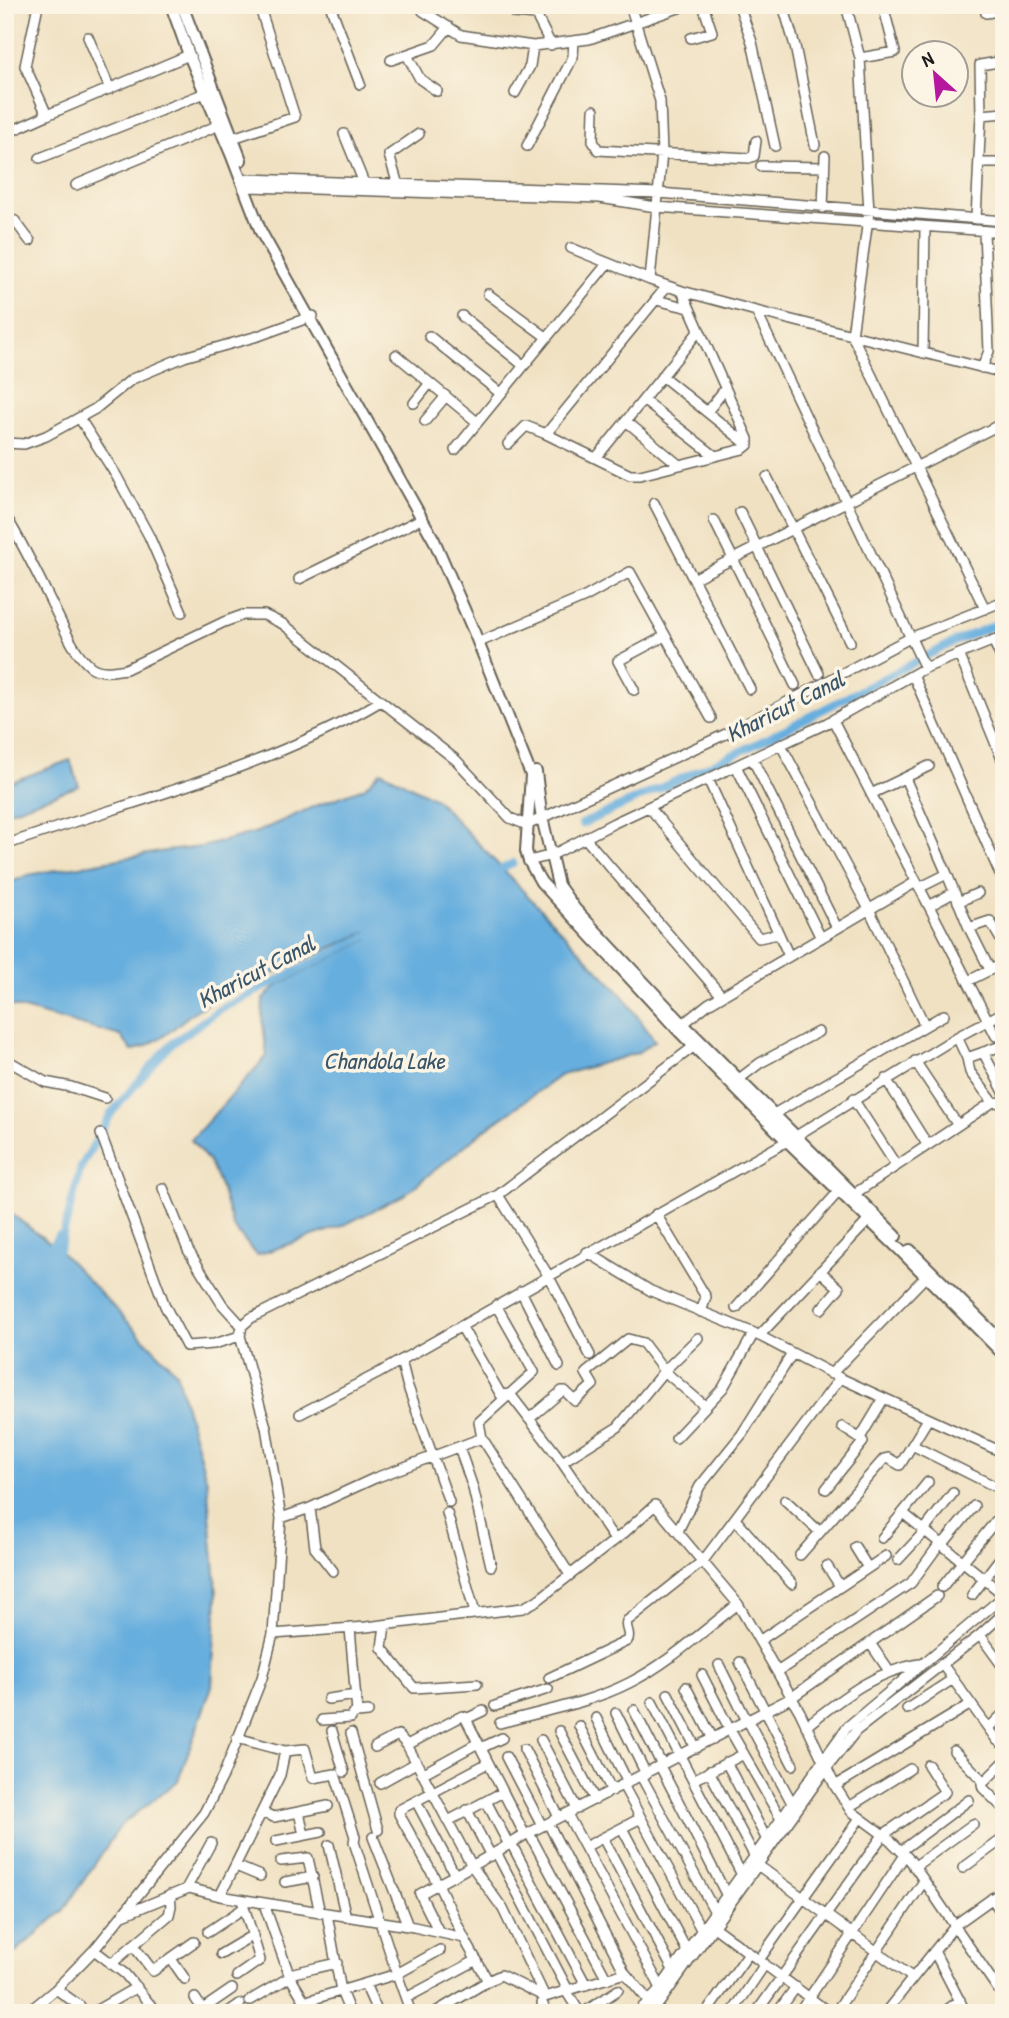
<svg xmlns="http://www.w3.org/2000/svg" width="1009" height="2018" viewBox="0 0 1009 2018" font-family="'Patrick Hand',sans-serif">
<rect width="100%" height="100%" fill="#fcf5e5"/>
<filter id="ink" filterUnits="userSpaceOnUse"><feTurbulence type="fractalNoise" baseFrequency=".0143" numOctaves="2"/><feDisplacementMap in="SourceGraphic" scale="14" xChannelSelector="R" yChannelSelector="G"/><feConvolveMatrix kernelMatrix="1 2 1 2 8 2 1 2 1" color-interpolation-filters="sRGB"/></filter>
<filter id="wash" filterUnits="userSpaceOnUse"><feTurbulence type="fractalNoise" baseFrequency=".00686" numOctaves="4" result="noise"/><feDisplacementMap in="SourceGraphic" scale="28" xChannelSelector="R" yChannelSelector="G"/><feGaussianBlur stdDeviation="1.57" result="paint"/><feColorMatrix in="noise" values="0 0 0 0 0 0 0 0 0 0 0 0 0 0 0 0 0 1.4 0 .05"/><feComposite in="paint" operator="in"/></filter>
<g filter="url(#wash)">
<rect width="100%" height="100%" fill="#f0e1c2"/>
<path fill="#66aede" stroke="#41657d" stroke-width="2" d="M 70,760 L 79,786 L 5,813 L 5,780 L 11,782 Z
M 381,771 L 436,799 L 622,995 L 655,1041 L 637,1053 L 561,1075 L 483,1131 L 404,1195 L 342,1226 L 257,1255 L 233,1227 L 221,1188 L 210,1163 L 191,1140 L 267,1056 L 262,1017 L 263,999 L 279,984 L 369,939 L 367,932 L 217,998 L 192,1013 L 168,1033 L 148,1045 L 132,1051 L 121,1036 L 5,1004 L 5,885 L 28,875 L 165,851 L 202,847 L 257,832 L 315,806 L 364,788 Z
M 5,1209 L 59,1250 L 176,1372 L 207,1481 L 217,1595 L 212,1686 L 178,1781 L 121,1825 L 63,1911 L 5,1961 Z"/>
<g fill="none" stroke-linecap="round" stroke-linejoin="round">
<path stroke="#66aede" stroke-width="8" d="M 582,824 L 752,746 L 956,641 L 1004,621
M 496,872 L 513,863
M 48,1253 L 58,1236 L 59,1250 L 81,1167 L 112,1112 L 171,1044 L 219,1010 L 377,931"/>
</g>
</g>
<g filter="url(#ink)">
<g fill="none" stroke-linecap="round" stroke-linejoin="round">
<defs>
<path id="minor" d="M 38,5 L 25,66 L 47,115 L 189,55
M 330,5 L 360,84
M 420,5 L 423,11 L 461,35 L 533,46 L 589,39 L 687,5
M 630,5 L 660,101 L 662,153 L 650,280 L 682,291 L 756,311 L 1004,373
M 739,5 L 752,42 L 775,146
M 783,5 L 795,46 L 815,145
M 846,5 L 860,58 L 869,212 L 852,335 L 985,609
M 984,5 L 986,13 L 1004,10
M 514,13 L 536,15 L 551,45
M 88,37 L 110,89
M 691,38 L 712,32 L 703,5
M 407,55 L 420,79 L 437,91
M 860,58 L 895,52 L 883,5
M 391,60 L 434,45 L 449,27
M 515,93 L 530,66 L 533,46
M 594,110 L 593,141 L 598,150 L 749,158 L 754,156 L 756,141
M 981,115 L 1004,113
M 5,134 L 47,115
M 344,134 L 364,183
M 233,138 L 295,117 L 259,5
M 527,146 L 573,57 L 574,41
M 40,158 L 205,93
M 979,163 L 1004,163
M 761,166 L 824,167
M 241,181 L 248,179 L 659,193 L 1004,221
M 76,185 L 219,125
M 398,185 L 389,155 L 419,134
M 244,189 L 250,187 L 600,198 L 656,207 L 1004,232
M 823,208 L 825,156
M 5,217 L 15,221 L 30,241
M 976,219 L 981,115 L 980,65 L 1004,61
M 571,248 L 650,280
M 667,286 L 546,434 L 630,475 L 640,475 L 743,449 L 748,445 L 748,439 L 682,291
M 488,294 L 545,336
M 656,300 L 689,308
M 756,311 L 925,668
M 462,316 L 523,365
M 429,336 L 500,393
M 923,353 L 925,227
M 396,355 L 477,422
M 982,368 L 989,351 L 984,231
M 662,376 L 748,445
M 643,400 L 715,456
M 414,403 L 430,383
M 707,412 L 725,389
M 80,419 L 116,475 L 149,536 L 182,612
M 425,421 L 446,396
M 626,421 L 679,465
M 5,443 L 24,444 L 46,436 L 95,409 L 132,379 L 184,357 L 258,336 L 313,316
M 508,444 L 526,426 L 546,434
M 455,450 L 607,264
M 596,458 L 698,332
M 767,477 L 850,642
M 654,503 L 750,689
M 740,512 L 819,674
M 5,515 C 23,544 38,575 53,606 C 63,625 72,651 90,666 C 100,674 114,671 126,669 L 224,622 L 243,615 L 264,615 L 283,624 L 456,760 L 510,818 L 527,825 L 728,733 L 910,638 L 1004,601
M 714,520 L 795,685
M 695,578 L 995,427
M 299,579 L 421,519
M 484,640 L 585,597 L 630,572 L 711,718
M 993,640 L 1004,664
M 959,654 L 1004,764
M 913,675 L 1004,883
M 634,690 L 618,661 L 665,636
M 833,720 L 996,1036
M 752,758 L 837,928
M 736,766 L 821,938
M 905,778 L 947,874
M 708,779 L 789,956
M 871,794 L 929,766
M 649,807 L 759,938 L 778,934
M 585,838 L 722,996
M 5,845 C 131,801 265,770 381,701
M 529,861 L 552,855 L 614,823 L 827,723 L 925,668 L 1004,636
M 919,888 L 947,874 L 969,928 L 990,921 L 1004,945
M 958,902 L 978,893
M 929,906 L 953,893
M 969,928 L 990,970
M 968,981 L 1004,963
M 683,1024 L 708,1004 L 916,882
M 925,1026 L 944,1015
M 957,1037 L 1004,1012
M 983,1052 L 1004,1092
M 967,1058 L 970,1072 L 993,1102 L 1004,1103
M 5,1059 L 45,1082 L 71,1087 L 105,1098
M 915,1061 L 955,1121
M 739,1079 L 760,1063 L 818,1032
M 886,1079 L 925,1141
M 853,1099 L 894,1162
M 774,1114 L 925,1026 L 869,909 L 781,745
M 101,1134 L 165,1306 L 186,1346 L 214,1344 L 240,1336
M 163,1188 L 188,1250 L 222,1304 L 242,1326
M 854,1194 L 993,1102
M 498,1195 L 548,1275 L 590,1355
M 656,1214 L 706,1297 L 701,1312
M 587,1252 L 651,1291 L 754,1333 L 840,1378 L 1004,1453
M 820,1271 L 839,1288 L 821,1309
M 521,1291 L 559,1366
M 496,1305 L 534,1372 L 479,1422 L 482,1438 L 570,1575
M 736,1308 L 839,1191
M 461,1326 L 501,1395 L 510,1394 L 557,1455 L 615,1540
M 759,1336 L 869,1220
M 401,1360 L 407,1384 L 449,1502
M 831,1374 L 930,1272
M 300,1414 L 377,1374 L 796,1136 L 957,1037 L 967,1058 L 1004,1045
M 529,1419 L 562,1391 L 565,1391 L 575,1401 L 593,1385 L 586,1373 L 628,1339 L 643,1343 L 664,1371 L 705,1406
M 676,1438 L 723,1388 L 754,1333
M 860,1438 L 884,1398
M 912,1445 L 1004,1491
M 459,1447 L 473,1488 L 491,1566
M 562,1462 L 618,1427 L 664,1371 L 698,1338
M 826,1489 L 863,1442 L 862,1440 L 842,1427
M 785,1500 L 820,1532
M 310,1508 L 315,1548 L 333,1571
M 447,1513 L 475,1613
M 903,1513 L 1004,1595
M 281,1518 L 310,1508 L 375,1478 L 482,1438
M 735,1519 L 792,1584
M 925,1529 L 953,1493
M 678,1531 L 700,1486 L 742,1434 L 792,1354
M 882,1538 L 928,1482
M 943,1544 L 974,1506
M 855,1547 L 868,1568
M 800,1555 L 884,1459 L 888,1458 L 900,1465 L 928,1419
M 898,1560 L 926,1530
M 827,1566 L 840,1586
M 942,1587 L 999,1517
M 972,1595 L 1004,1553
M 385,1625 L 382,1648 L 414,1688 L 477,1684
M 350,1628 L 357,1713 L 368,1712
M 273,1634 L 366,1627 L 523,1608 L 538,1600 L 624,1533 L 655,1505 L 738,1604 L 800,1712 L 835,1786 L 851,1811 L 889,1839 L 910,1860 L 1004,1998
M 980,1635 L 1004,1668
M 759,1641 L 886,1556
M 870,1643 L 889,1671
M 740,1662 L 793,1765
M 942,1664 L 997,1740 L 1004,1745
M 719,1665 L 747,1721
M 777,1672 L 911,1583 L 941,1542
M 702,1675 L 730,1730 L 781,1819
M 549,1678 L 627,1641 C 632,1634 624,1628 627,1621 L 703,1561 L 840,1378
M 686,1687 L 713,1739
M 668,1694 L 696,1748
M 328,1699 L 356,1695
M 652,1702 L 742,1875
M 495,1706 L 548,1689
M 907,1709 L 953,1679
M 634,1710 L 662,1765
M 616,1713 L 646,1774
M 596,1718 L 628,1783
M 466,1719 L 483,1711
M 322,1720 L 351,1718 L 353,1714 L 357,1713
M 748,1721 L 792,1803
M 500,1723 C 542,1711 590,1703 629,1683 C 669,1663 703,1631 738,1604
M 579,1726 L 612,1791
M 806,1726 C 844,1697 871,1673 919,1664
M 989,1728 L 1004,1713
M 332,1731 L 344,1772
M 559,1731 L 595,1800
M 351,1733 L 378,1830
M 541,1740 L 577,1809
M 375,1747 L 398,1735 L 407,1745
M 481,1748 L 502,1738
M 524,1749 L 559,1817
M 285,1751 L 305,1749 L 313,1778 L 335,1774 L 355,1837 L 354,1842 L 397,1974 L 310,2000 L 290,2013
M 954,1751 L 983,1781
M 506,1757 L 542,1826
M 726,1762 L 767,1840
M 1004,1762 L 982,1784 L 983,1788 L 1004,1809
M 660,1766 L 727,1896
M 709,1771 L 755,1857
M 422,1774 L 478,1743
M 641,1776 L 715,1912
M 693,1780 L 744,1754
M 380,1783 L 416,1763
M 623,1785 L 702,1931
M 835,1786 L 971,1704
M 416,1801 L 455,1875
M 486,1801 L 509,1845
M 849,1807 L 910,1769
M 467,1810 L 491,1856
M 299,1812 L 304,1835
M 263,1813 L 274,1817 L 328,1806
M 567,1814 L 661,1988
M 448,1821 L 503,1792
M 548,1823 L 625,1973
M 622,1828 L 687,1951
M 529,1833 L 607,1979
M 525,1835 L 791,1698 L 937,1596
M 373,1837 L 408,1926
M 603,1838 L 673,1970
M 276,1841 L 321,1832
M 511,1843 L 586,1985
M 329,1845 L 346,1917
M 585,1847 L 641,1818
M 901,1851 L 969,1800
M 496,1852 L 568,1990
M 281,1861 L 308,1858 L 320,1913
M 236,1866 L 260,1876
M 759,1866 L 913,1978
M 914,1867 L 973,1824
M 963,1868 L 1004,1838
M 285,1882 L 313,1877
M 186,1889 L 211,1843
M 220,1896 L 280,1775 L 285,1751 L 237,1738
M 992,1898 L 1004,1917
M 264,1904 L 290,1977 L 312,2013
M 327,1914 L 341,1991 L 350,2013
M 123,1915 L 189,1888 L 220,1896 L 414,1927 L 464,1938 L 488,1981 L 501,1975 L 545,1997 L 625,1973 L 659,2013
M 714,1927 L 830,2013
M 208,1932 L 244,1908
M 439,1932 L 420,1894 L 438,1884 L 399,1814 L 399,1810 L 488,1763
M 464,1938 L 438,1884 C 468,1868 497,1852 525,1835 L 465,1717 L 462,1716 L 407,1745 L 472,1866 L 503,1909 L 545,1997
M 133,1945 L 153,1971 L 194,1942
M 94,1950 L 125,1974 L 157,2013
M 934,1951 L 966,2013
M 221,1954 L 253,1935
M 171,1959 L 185,1979
M 759,1960 L 860,1818
M 111,1964 L 169,1915 L 171,1906 L 170,1895
M 289,1974 L 337,1963
M 237,1976 L 260,1960 L 242,1900
M 365,1984 L 378,2013
M 56,1989 L 80,2006 L 84,2013
M 568,1994 L 580,2013
M 195,1998 L 205,2013
M 406,1998 L 477,1960
M 249,2001 L 290,1977
M 542,2003 L 548,2013
M 27,2013 L 56,1989 L 94,1950 L 204,1813 L 223,1776 L 262,1678 L 273,1634 L 281,1518 L 266,1427 L 240,1336 L 242,1326 L 251,1318 L 498,1195 L 697,1044
M 92,2013 L 137,1987
M 197,2013 L 232,1989
M 227,2013 L 240,2004
M 411,2013 L 397,1974 L 440,1950
M 434,2013 L 488,1981
M 583,2013 L 618,1990
M 637,2013 L 656,1994 L 847,1727 L 1004,1596
M 649,2013 L 660,2002 L 826,1769 L 856,1731 L 980,1635 L 1004,1613
M 706,2013 L 749,1953
M 732,2013 L 765,1964
M 756,2013 L 883,1835 L 945,1792 L 928,1765
M 777,2013 L 796,1987
M 799,2013 L 905,1855
M 835,2013 L 924,1881
M 885,2013 L 955,1925 L 1004,1890
M 943,2013 L 960,2000"/>
<path id="major" d="M 171,5 L 189,55 L 231,154 L 261,232 L 434,540 L 474,632 L 531,775 L 526,851 L 529,861 L 541,882 L 677,1029 L 786,1140 L 901,1251 L 1004,1355
M 182,5 L 241,160
M 536,772 L 541,813 L 558,885 L 575,909 L 683,1024 L 896,1236
M 910,1250 L 1004,1344"/>
</defs>
<use href="#minor" stroke="#666156" stroke-width="12"/>
<use href="#major" stroke="#666156" stroke-width="14"/>
<use href="#minor" stroke="#fff" stroke-width="9"/>
<use href="#major" stroke="#fff" stroke-width="10"/>
</g>
</g>
<g text-anchor="middle" stroke-width="7" stroke-linejoin="round" paint-order="stroke">
<g font-size="24" font-style="italic" fill="#3a566a" stroke="#fcf5e5">
<text transform="translate(785 707) rotate(-27)" y="8">Kharicut Canal</text>
<text transform="translate(256 972) rotate(-28)" y="8">Kharicut Canal</text>
<text x="384" y="1069">Chandola Lake</text>
</g>
</g>
<rect width="1009" height="2018" fill="none" stroke="#fcf5e5" stroke-width="28"/>
<g transform="translate(935 74) rotate(333)"><circle r="33" fill="#fcf5e5" stroke="#a29e95" stroke-width="2"/>
<path d="M0-5L12 26L0 18L-12 26Z" fill="#b5179e"/>
<text y="-10" font-size="19" font-weight="bold" text-anchor="middle" fill="#1c1c1c">N</text>
</g>
</svg>
